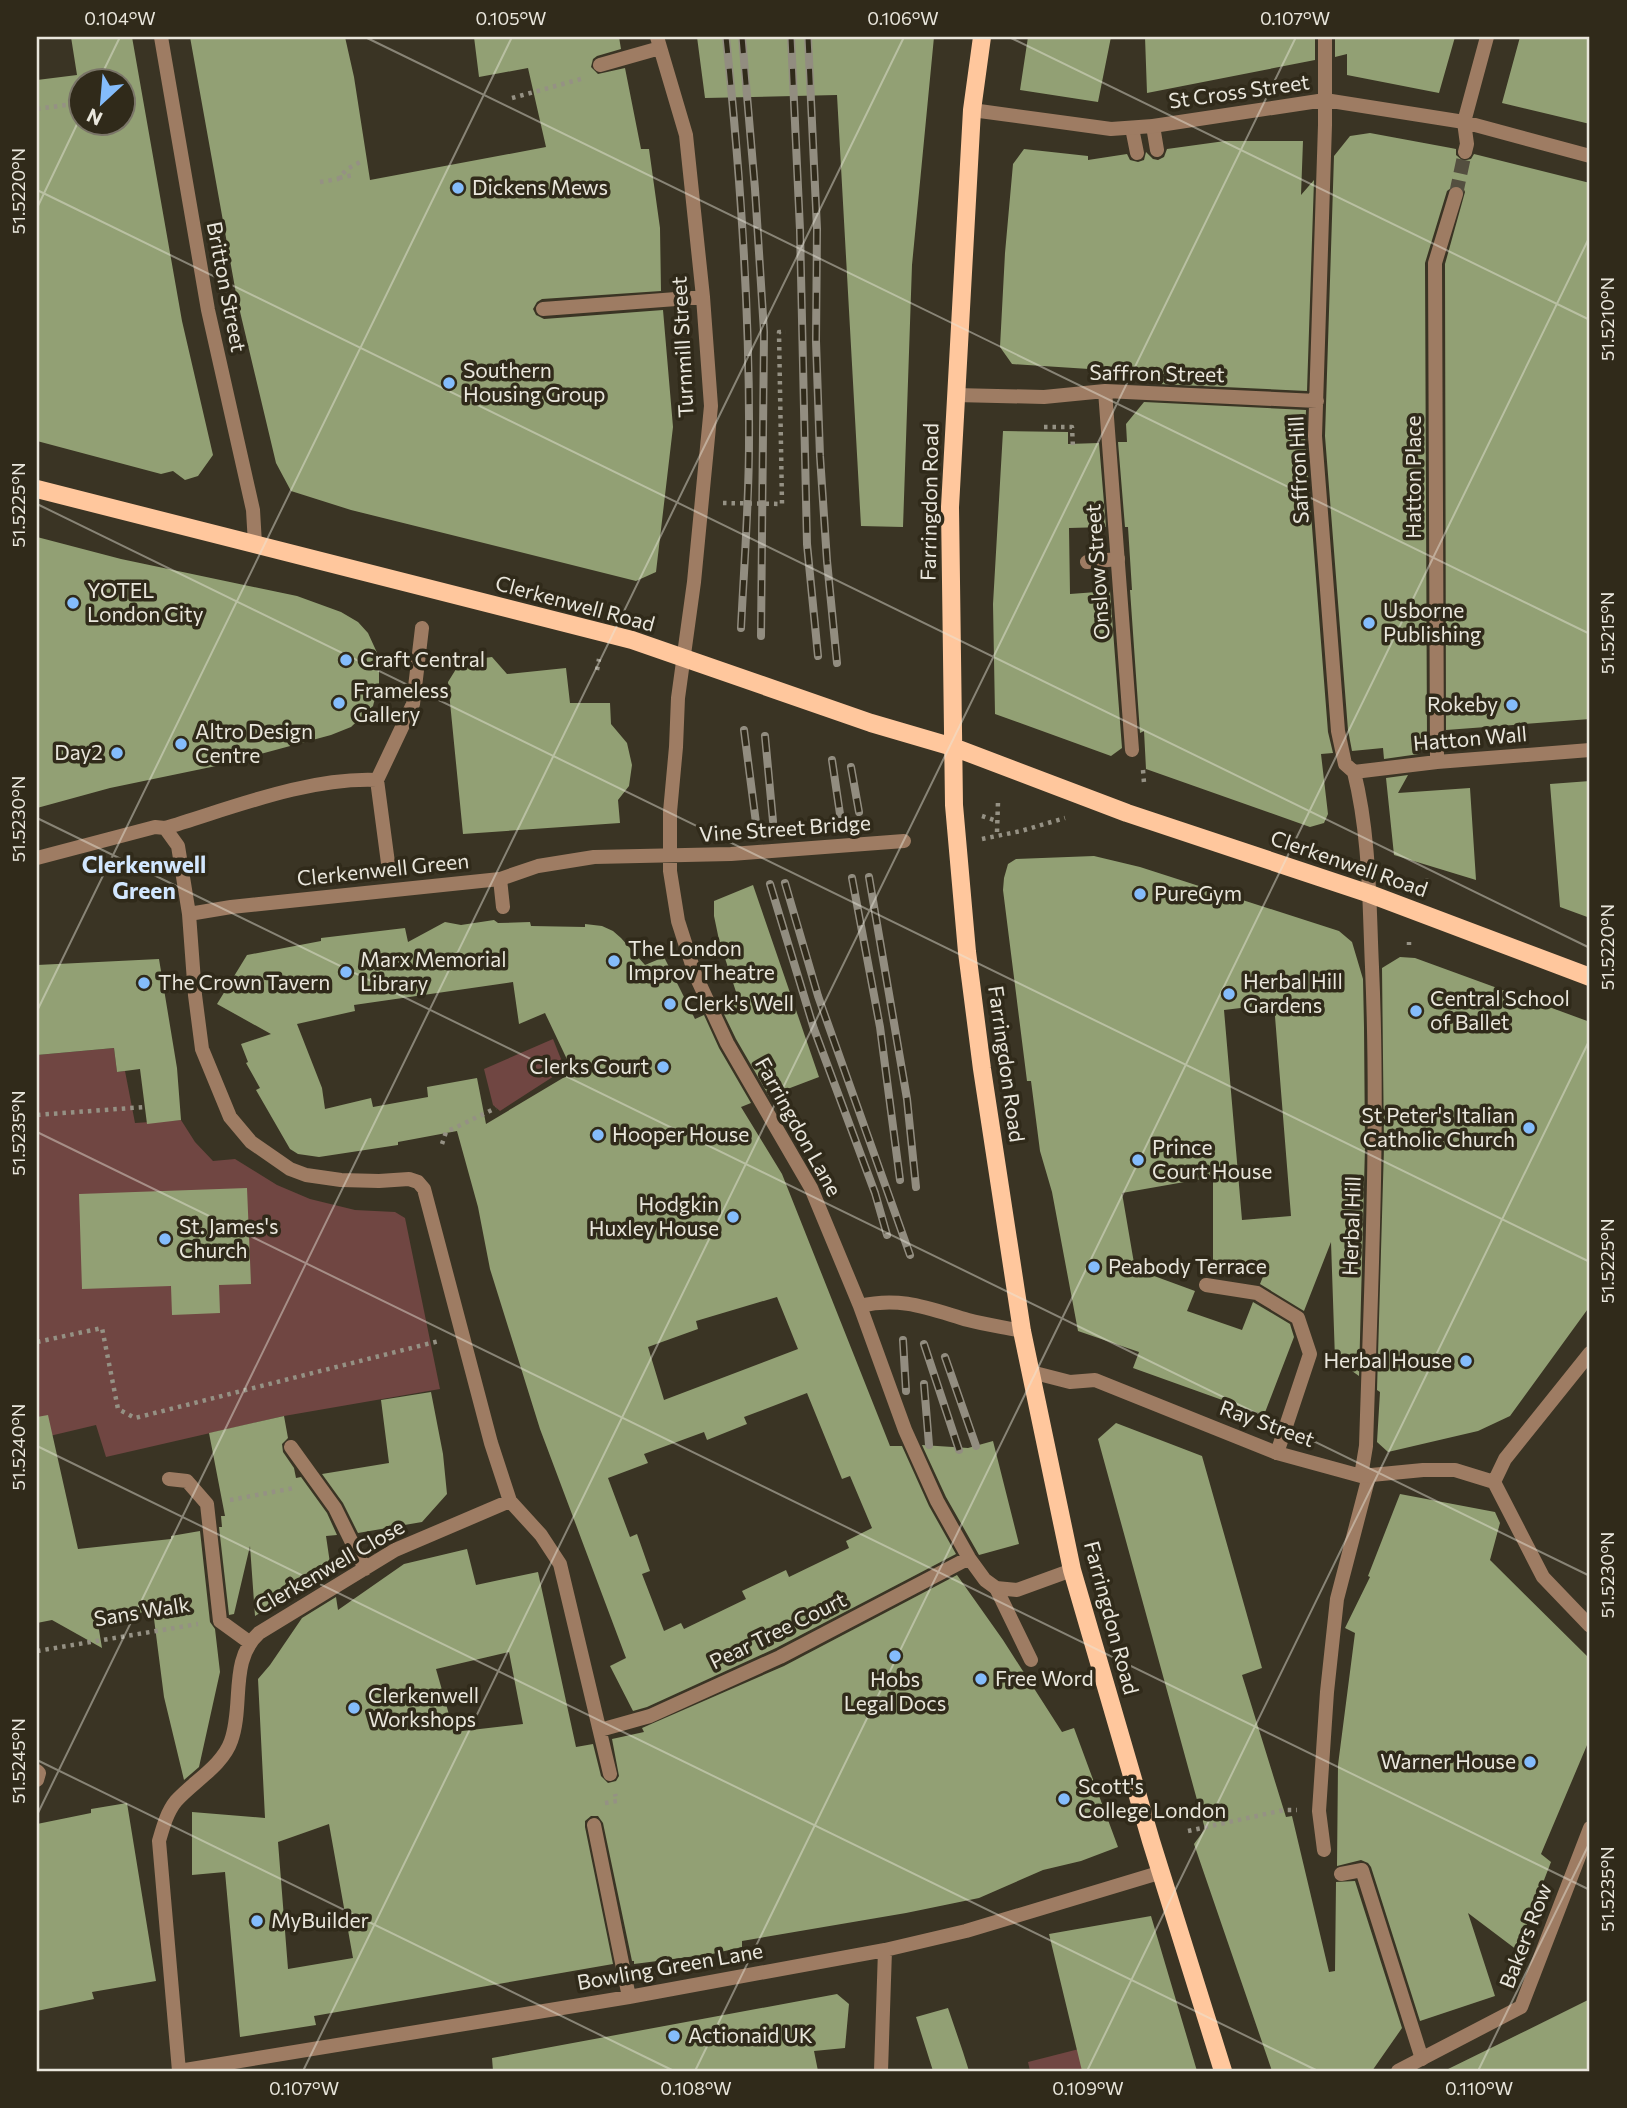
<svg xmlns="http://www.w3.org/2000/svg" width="1627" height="2108" viewBox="0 0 1627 2108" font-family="Commissioner,sans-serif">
<rect width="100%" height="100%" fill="#3a3424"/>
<path fill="#704642" d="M 553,1039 L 565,1069 L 500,1111 L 493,1105 L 484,1069 Z
M 114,1048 L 117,1072 L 125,1071 L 135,1123 L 181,1120 L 195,1142 L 213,1161 L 235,1159 L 277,1185 L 310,1199 L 355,1210 L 395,1212 L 405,1218 L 440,1389 L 284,1416 L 106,1457 L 96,1425 L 37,1439 L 37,1055 Z
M 1079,2049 L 1085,2071 L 1030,2071 L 1028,2062 Z"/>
<path fill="#92a074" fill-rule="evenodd" d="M 71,37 L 132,37 L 182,321 L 213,455 L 198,476 L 185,480 L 173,471 L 161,474 L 37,441 L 37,80 L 77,75 ZM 80,80 L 122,80 L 122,122 L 80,122 Z
M 190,37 L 345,37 L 354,77 L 370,180 L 546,147 L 528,68 L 479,77 L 474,37 L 619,37 L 621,49 L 597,56 L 593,59 L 591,67 L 598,74 L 625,68 L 641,149 L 649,149 L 660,228 L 661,291 L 542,299 L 537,302 L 533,309 L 536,315 L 544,319 L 663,310 L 673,427 L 656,572 L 636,581 L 351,510 L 291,491 L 276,463 L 237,299 Z
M 697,37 L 934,37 L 912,265 L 903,527 L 861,526 L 837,95 L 705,98 Z
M 1028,37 L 1111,37 L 1098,102 L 1020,90 Z
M 1145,37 L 1315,37 L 1315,60 L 1147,93 Z
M 1335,37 L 1455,37 L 1439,93 L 1347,75 L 1347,54 L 1335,57 Z
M 1520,37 L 1590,37 L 1590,124 L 1502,103 Z
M 1370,133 L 1451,148 L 1456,149 L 1456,155 L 1463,161 L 1471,159 L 1474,154 L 1590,183 L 1590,719 L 1446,730 L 1445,264 L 1465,192 L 1463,187 L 1455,185 L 1447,191 L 1425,263 L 1427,739 L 1419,754 L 1384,759 L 1383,748 L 1352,751 L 1348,730 L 1325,436 L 1334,156 L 1350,136 Z
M 1225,141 L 1303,141 L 1301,195 L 1314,180 L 1307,391 L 1159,384 L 1166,374 L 1012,364 L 1000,347 L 1005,253 L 1013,164 L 1024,149 L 1088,156 L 1088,160 L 1127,154 L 1130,160 L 1138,162 L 1144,160 L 1146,152 L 1153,159 L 1158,160 L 1164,157 L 1167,149 Z
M 1144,402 L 1306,410 L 1305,437 L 1328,732 L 1333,753 L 1321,754 L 1328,814 L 1324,823 L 1310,827 L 1146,769 L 1144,731 L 1140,733 L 1130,590 L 1132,590 L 1128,527 L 1125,527 L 1118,442 L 1127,442 L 1126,424 Z
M 1003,431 L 1068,432 L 1068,444 L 1099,443 L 1106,527 L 1069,528 L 1070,594 L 1110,591 L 1122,748 L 1111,756 L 995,714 L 993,604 Z
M 37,537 L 121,559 L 297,596 L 341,612 L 358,622 L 368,633 L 379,657 L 379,683 L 373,706 L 351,727 L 331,735 L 216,766 L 110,788 L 37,808 Z
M 492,657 L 507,674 L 566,668 L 570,703 L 610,703 L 611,724 L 627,743 L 632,765 L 629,786 L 618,800 L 620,823 L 463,834 L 448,682 L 461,661 Z
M 1408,775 L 1398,793 L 1470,788 L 1476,880 L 1394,855 L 1386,778 Z
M 1590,781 L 1590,918 L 1560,907 L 1550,784 Z
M 1094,856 L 1140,867 L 1339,931 L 1352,942 L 1363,979 L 1364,1027 L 1365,1147 L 1359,1376 L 1335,1359 L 1331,1242 L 1304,1311 L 1260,1284 L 1264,1274 L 1213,1269 L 1213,1177 L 1122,1193 L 1135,1269 L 1195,1291 L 1187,1311 L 1242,1330 L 1253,1302 L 1290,1324 L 1294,1337 L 1264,1415 L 1133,1368 L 1139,1352 L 1078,1331 L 1052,1192 L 1040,1151 L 1031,1081 L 1027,1081 L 1003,890 L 1004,878 L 1008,864 L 1016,859 ZM 1274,1004 L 1291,1216 L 1242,1220 L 1224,1010 Z
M 753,885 L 819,1077 L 769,1096 L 736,1039 L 721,1008 L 739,1001 L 719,940 L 714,916 L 714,901 Z
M 494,920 L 498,923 L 530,922 L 531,926 L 585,927 L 585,924 L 602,926 L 613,931 L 621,938 L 645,965 L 664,957 L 695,1019 L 704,1015 L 719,1048 L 751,1103 L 741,1107 L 782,1174 L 890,1446 L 902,1446 L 929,1506 L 956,1554 L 776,1648 L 647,1707 L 633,1711 L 610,1666 L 626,1658 L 540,1429 L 490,1269 L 478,1207 L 457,1131 L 398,1142 L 398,1145 L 319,1157 L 298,1154 L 290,1149 L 256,1090 L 260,1088 L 246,1063 L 248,1062 L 241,1044 L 271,1034 L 217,1004 L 247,955 L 321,941 L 321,938 L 405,928 L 408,942 L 445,922 L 461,925 ZM 513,982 L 519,1024 L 545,1013 L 573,1072 L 486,1124 L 477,1078 L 427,1087 L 428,1097 L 373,1107 L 371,1098 L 325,1109 L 322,1088 L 297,1024 L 355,1011 L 354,1005 ZM 777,1297 L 798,1349 L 664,1400 L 648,1347 L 698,1329 L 696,1321 ZM 807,1393 L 842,1479 L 850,1476 L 872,1528 L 846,1541 L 849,1548 L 789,1577 L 786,1570 L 742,1591 L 746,1599 L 684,1629 L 681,1623 L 664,1631 L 642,1574 L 650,1571 L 637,1534 L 630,1537 L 608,1478 L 648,1463 L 644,1454 L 704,1432 L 707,1440 L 747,1424 L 744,1417 Z
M 1400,957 L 1415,958 L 1590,1022 L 1590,1306 L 1510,1416 L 1478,1431 L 1388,1452 L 1377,1442 L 1380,1392 L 1377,1390 L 1384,1147 L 1382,968 Z
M 159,959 L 177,1068 L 181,1120 L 147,1124 L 140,1069 L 117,1072 L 114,1048 L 37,1055 L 37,965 Z
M 247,1188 L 251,1284 L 219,1285 L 220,1313 L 172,1315 L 171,1286 L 82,1289 L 79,1194 Z
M 431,1392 L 443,1454 L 447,1494 L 422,1522 L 358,1533 L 343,1503 L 322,1474 L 389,1463 L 381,1400 Z
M 48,1415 L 78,1549 L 171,1539 L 171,1536 L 200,1531 L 210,1622 L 215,1629 L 220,1672 L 199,1767 L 184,1780 L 164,1697 L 153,1611 L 97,1618 L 102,1648 L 52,1620 L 37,1623 L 37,1417 Z
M 284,1416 L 288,1438 L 282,1444 L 283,1452 L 294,1468 L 296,1478 L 301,1477 L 327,1513 L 337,1535 L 326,1536 L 331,1570 L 255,1616 L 250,1546 L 234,1614 L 229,1615 L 219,1527 L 222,1527 L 221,1516 L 225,1516 L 209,1433 Z
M 1116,1423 L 1202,1456 L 1262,1668 L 1242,1675 L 1286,1817 L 1292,1816 L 1329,1972 L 1335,1971 L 1336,1882 L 1355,1881 L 1402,2028 L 1372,2071 L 1272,2071 L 1194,1844 L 1205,1829 L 1098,1439 Z
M 993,1441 L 1019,1544 L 979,1555 L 946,1497 L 922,1445 L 968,1448 Z
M 1400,1494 L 1495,1512 L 1500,1523 L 1490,1560 L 1590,1659 L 1590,1738 L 1541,1854 L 1551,1862 L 1517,1950 L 1468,1913 L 1495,1996 L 1420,2021 L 1371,1867 L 1368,1863 L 1361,1860 L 1337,1866 L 1338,1765 L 1355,1633 L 1345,1628 L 1370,1577 L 1368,1576 Z
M 467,1549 L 476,1585 L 538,1572 L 576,1747 L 593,1744 L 601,1776 L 608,1783 L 616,1781 L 619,1776 L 612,1739 L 644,1732 L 642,1728 L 784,1666 L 957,1575 L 1003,1640 L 1062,1732 L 1074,1728 L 1118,1847 L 1081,1861 L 1043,1870 L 979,1898 L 906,1913 L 742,1941 L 742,1947 L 712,1954 L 634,1964 L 634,1961 L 632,1961 L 603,1823 L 598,1816 L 591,1816 L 585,1821 L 585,1827 L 613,1964 L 314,2016 L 316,2025 L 240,2037 L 225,1872 L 192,1875 L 192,1812 L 265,1818 L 258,1679 L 270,1665 L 302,1618 L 336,1597 L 338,1610 L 404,1564 ZM 509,1652 L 523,1724 L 454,1732 L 436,1669 ZM 329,1824 L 353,1958 L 288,1969 L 278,1842 Z
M 127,1803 L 156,1981 L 92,1992 L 94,1999 L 37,2011 L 37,1824 L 91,1813 L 91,1809 Z
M 1151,1916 L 1197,2071 L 1082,2071 L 1049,1934 Z
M 837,1994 L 849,2004 L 845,2048 L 814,2051 L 818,2071 L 493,2071 L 492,2058 Z
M 1590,1999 L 1590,2071 L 1444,2071 L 1497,2045 Z
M 948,2008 L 963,2052 L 969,2071 L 933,2071 L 916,2017 Z"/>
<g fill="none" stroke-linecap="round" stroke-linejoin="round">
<path stroke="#544f40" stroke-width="14" stroke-dasharray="14 7" stroke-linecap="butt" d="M 1456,194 L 1465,152"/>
<path stroke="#959184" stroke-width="4.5" stroke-dasharray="3.5 5" stroke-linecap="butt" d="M 512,98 L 581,79
M 37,109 L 80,103
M 339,178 L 353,175
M 320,182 L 338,179 L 347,169 L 364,160
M 1044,427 L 1072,427 L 1073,448
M 723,503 L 782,504 L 779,332 L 786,332
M 597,670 L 599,659
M 1143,770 L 1144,783
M 982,816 L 997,821
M 997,832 L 998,802
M 982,839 L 1021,831 L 1065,818
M 1427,882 L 1428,878
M 1409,945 L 1409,942
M 37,1115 L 144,1107
M 442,1144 L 446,1132 L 496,1108
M 37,1342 L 102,1328 L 118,1409 L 135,1418 L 439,1341
M 230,1500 L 294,1488
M 37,1651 L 198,1624
M 605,1803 L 617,1801 L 615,1794
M 1188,1831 L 1284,1810 L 1297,1810"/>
<path stroke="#9e7c63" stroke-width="14" d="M 1153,126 L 1157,150
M 1132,128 L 1137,153
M 1087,562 L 1118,559
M 500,879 L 503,907
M 1206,1285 L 1257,1293 L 1298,1318 L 1310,1354 L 1277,1453
M 996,1588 L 1031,1660
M 37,1771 L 39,1773 L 37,1780
M 1324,1850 L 1319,1811 L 1327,1692 L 1337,1599 L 1369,1476
M 1341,1874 L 1362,1870 L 1422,2059"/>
<path stroke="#9e7c63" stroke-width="14" d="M 161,37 L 208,310 L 253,510 L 255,544
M 657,37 L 686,135 L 703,297 L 711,406 L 694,582 L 678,698 L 676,747 L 670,812 L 670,871 L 678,921 L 695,974 L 727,1043 L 811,1188 L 860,1306 L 905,1430 L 937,1501 L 969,1558 L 985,1580 L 996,1588 L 1017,1590 L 1072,1570
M 1325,37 L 1325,125 L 1315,436 L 1338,731 L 1345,764 L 1354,772 C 1370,836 1369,901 1372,967 C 1379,1127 1371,1287 1366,1446 L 1361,1476
M 600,65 L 660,48
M 972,110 L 1111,129 L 1153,126 L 1325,100 L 1464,122 L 1590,156
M 1465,152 L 1467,144 L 1464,122 L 1487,37
M 543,309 L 703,297
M 1105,391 L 1132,750
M 955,395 L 1044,397 L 1105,391 L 1317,401
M 1437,762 L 1435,263 L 1456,194
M 1354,772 L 1437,762 L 1590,750
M 165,828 C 232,808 308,777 377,780
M 37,858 L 155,827 L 165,828 L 178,846 L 189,914 L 195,995 L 202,1049 L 230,1117 L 251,1142 L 290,1169 L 306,1175 L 341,1180 L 379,1181 L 409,1179 L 418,1182 L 424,1189 L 491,1443 L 510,1501 L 541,1535 L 560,1564 L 610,1774
M 388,863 L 377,780 L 413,704 L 422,628
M 189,914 L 231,907 L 500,879 L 538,866 L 594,857 L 731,854 L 904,841
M 860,1306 C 901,1296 930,1309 968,1320 C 986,1325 1004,1327 1022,1331
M 1031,1372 L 1070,1382 L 1095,1380 L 1277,1453 L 1361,1476 L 1423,1470 L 1455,1470 L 1494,1482
M 291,1447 L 335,1508 L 365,1569
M 169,1479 L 187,1481 L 207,1504 L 220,1621 L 249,1642
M 1494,1482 L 1543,1577 L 1590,1626
M 1494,1482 L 1505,1459 L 1590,1353
M 600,1730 L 650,1716 L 780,1657 L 969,1558
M 594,1825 L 629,1997
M 179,2071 L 629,1997 L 885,1950 L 966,1931 L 1162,1872
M 179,2071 L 159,1841 C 163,1827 167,1812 176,1801 C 193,1782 223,1765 231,1741 C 244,1705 229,1660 259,1633 L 395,1550 L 510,1501
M 881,2071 L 885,1950
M 1398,2071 L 1521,2007 L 1590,1828"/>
<path stroke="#ffc79d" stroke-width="18" d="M 982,37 L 972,110 L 950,507 L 954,805 L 967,952 L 982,1069 L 1022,1331 L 1072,1570 L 1151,1841 L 1223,2071
M 37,489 L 632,640 L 871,723 L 953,747 L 1127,813 L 1370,894 L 1590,977"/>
<defs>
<path id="rail" d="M 726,37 C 740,171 750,306 749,442 C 749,504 744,566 741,628
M 742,37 L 755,189 L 764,332 L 761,636
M 791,37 L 800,230 L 807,544 L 818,656
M 808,37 L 817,229 L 816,341 L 820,456 L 827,561 L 837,663
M 744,730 L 756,823
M 765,736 L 773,821
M 832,760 L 840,814
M 851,767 L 859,812
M 869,877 L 907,1099 L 916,1187
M 852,878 L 880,1027 L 900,1180
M 785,883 L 818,996 L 910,1255
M 770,884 L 814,1029 L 875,1193 L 887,1235
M 903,1340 L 906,1391
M 924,1344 L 959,1450
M 945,1357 L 976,1446
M 924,1384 L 929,1445"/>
</defs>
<use href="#rail" stroke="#928d80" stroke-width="8"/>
<use href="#rail" stroke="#302a1a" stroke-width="5" stroke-dasharray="16" stroke-linecap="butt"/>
</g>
<path fill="none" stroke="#e9e6dc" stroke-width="2" stroke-opacity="0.45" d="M 365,37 L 1590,634M 1009,37 L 1590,320M 99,80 L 120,37M 37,190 L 1590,948M 37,208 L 80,118M 37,504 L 1590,1262M 37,818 L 1590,1576M 37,1011 L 512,37M 37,1132 L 1590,1890M 37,1446 L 1318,2071M 37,1760 L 674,2071M 37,1815 L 904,37M 303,2071 L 1296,37M 695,2071 L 1590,236M 1087,2071 L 1590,1039M 1478,2071 L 1590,1842"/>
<g fill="#84bcfb" stroke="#302a1a" stroke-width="2.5">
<circle cx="458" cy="188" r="7"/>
<circle cx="449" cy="383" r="7"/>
<circle cx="73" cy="603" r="7"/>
<circle cx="1369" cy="623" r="7"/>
<circle cx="346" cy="660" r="7"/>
<circle cx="339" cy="703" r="7"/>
<circle cx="1512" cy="705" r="7"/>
<circle cx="181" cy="744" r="7"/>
<circle cx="117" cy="753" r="7"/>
<circle cx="1140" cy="894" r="7"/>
<circle cx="614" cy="961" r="7"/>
<circle cx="346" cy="972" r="7"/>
<circle cx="144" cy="983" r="7"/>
<circle cx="1229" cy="994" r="7"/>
<circle cx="670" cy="1004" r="7"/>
<circle cx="1416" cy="1011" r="7"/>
<circle cx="663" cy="1067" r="7"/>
<circle cx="1529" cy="1128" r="7"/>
<circle cx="598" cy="1135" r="7"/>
<circle cx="1138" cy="1160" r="7"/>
<circle cx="733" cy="1217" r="7"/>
<circle cx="165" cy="1239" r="7"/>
<circle cx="1094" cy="1267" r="7"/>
<circle cx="1466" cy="1361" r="7"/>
<circle cx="895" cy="1656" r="7"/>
<circle cx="981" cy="1679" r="7"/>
<circle cx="354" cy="1708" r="7"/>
<circle cx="1530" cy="1762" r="7"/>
<circle cx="1064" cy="1799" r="7"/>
<circle cx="257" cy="1921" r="7"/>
<circle cx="674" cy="2036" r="7"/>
</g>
<g text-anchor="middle" stroke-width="7" stroke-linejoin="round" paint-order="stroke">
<g font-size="21" fill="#e9e6dc" stroke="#302a1a">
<text transform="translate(1239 92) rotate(-8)" y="7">St Cross Street</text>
<text transform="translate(226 287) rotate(79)" y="7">Britton Street</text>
<text transform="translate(683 347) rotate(-93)" y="7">Turnmill Street</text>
<text transform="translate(1157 374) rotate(1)" y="7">Saffron Street</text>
<text transform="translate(1299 470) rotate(-93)" y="7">Saffron Hill</text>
<text transform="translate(1414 477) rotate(-90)" y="7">Hatton Place</text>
<text transform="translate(930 502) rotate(-89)" y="7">Farringdon Road</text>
<text transform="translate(1098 572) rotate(-94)" y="7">Onslow Street</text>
<text transform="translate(575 604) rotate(15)" y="7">Clerkenwell Road</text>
<text transform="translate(1470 739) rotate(-5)" y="7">Hatton Wall</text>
<text transform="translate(785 829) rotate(-4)" y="7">Vine Street Bridge</text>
<text transform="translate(1349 864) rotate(19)" y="7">Clerkenwell Road</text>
<text transform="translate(383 870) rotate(-6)" y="7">Clerkenwell Green</text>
<text transform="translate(1006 1064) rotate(82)" y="7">Farringdon Road</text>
<text transform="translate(798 1127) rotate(61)" y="7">Farringdon Lane</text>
<text transform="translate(1352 1226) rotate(-88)" y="7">Herbal Hill</text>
<text transform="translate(1267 1424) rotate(20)" y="7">Ray Street</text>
<text transform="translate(330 1567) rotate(-30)" y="7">Clerkenwell Close</text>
<text transform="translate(142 1612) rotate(-9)" y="7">Sans Walk</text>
<text transform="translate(1111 1618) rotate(75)" y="7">Farringdon Road</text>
<text transform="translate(778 1631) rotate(-26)" y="7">Pear Tree Court</text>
<text transform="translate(1526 1936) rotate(-69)" y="7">Bakers Row</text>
<text transform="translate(670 1967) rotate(-10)" y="7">Bowling Green Lane</text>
</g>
<g font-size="21" fill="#e9e6dc" stroke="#302a1a" text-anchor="start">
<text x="472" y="195">Dickens Mews</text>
<text x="463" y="378">Southern<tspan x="463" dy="24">Housing Group</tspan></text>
<text x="87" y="598">YOTEL<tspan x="87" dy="24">London City</tspan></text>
<text x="1383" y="618">Usborne<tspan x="1383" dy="24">Publishing</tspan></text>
<text x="360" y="667">Craft Central</text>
<text x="353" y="698">Frameless<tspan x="353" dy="24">Gallery</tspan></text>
<text x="1498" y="712" text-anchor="end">Rokeby</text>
<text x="195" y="739">Altro Design<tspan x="195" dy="24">Centre</tspan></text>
<text x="103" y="760" text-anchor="end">Day2</text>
<text x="1154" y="901">PureGym</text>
<text x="628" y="956">The London<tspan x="628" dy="24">Improv Theatre</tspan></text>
<text x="360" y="967">Marx Memorial<tspan x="360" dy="24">Library</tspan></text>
<text x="1243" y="989">Herbal Hill<tspan x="1243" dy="24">Gardens</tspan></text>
<text x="158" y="990">The Crown Tavern</text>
<text x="1430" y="1006">Central School<tspan x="1430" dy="24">of Ballet</tspan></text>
<text x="684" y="1011">Clerk's Well</text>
<text x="649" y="1074" text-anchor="end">Clerks Court</text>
<text x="1515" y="1123" text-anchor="end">St Peter's Italian<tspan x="1515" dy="24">Catholic Church</tspan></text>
<text x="612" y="1142">Hooper House</text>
<text x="1152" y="1155">Prince<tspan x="1152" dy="24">Court House</tspan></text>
<text x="719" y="1212" text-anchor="end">Hodgkin<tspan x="719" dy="24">Huxley House</tspan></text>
<text x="179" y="1234">St. James's<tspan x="179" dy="24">Church</tspan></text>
<text x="1108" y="1274">Peabody Terrace</text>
<text x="1452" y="1368" text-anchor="end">Herbal House</text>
<text x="995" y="1686">Free Word</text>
<text x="895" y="1687" text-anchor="middle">Hobs<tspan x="895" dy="24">Legal Docs</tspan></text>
<text x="368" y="1703">Clerkenwell<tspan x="368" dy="24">Workshops</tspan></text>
<text x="1516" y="1769" text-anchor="end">Warner House</text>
<text x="1078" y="1794">Scott's<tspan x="1078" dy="24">College London</tspan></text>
<text x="271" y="1928">MyBuilder</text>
<text x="688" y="2043">Actionaid UK</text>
</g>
<g font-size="23" font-weight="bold" fill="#d2e7ff" stroke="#302a1a">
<text x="144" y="873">Clerkenwell<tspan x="144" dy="26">Green</tspan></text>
</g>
</g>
<rect width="1627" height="2108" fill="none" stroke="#302a1a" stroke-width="77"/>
<g transform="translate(102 102) rotate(206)"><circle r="33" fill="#302a1a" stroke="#7a7568" stroke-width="2"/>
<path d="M0-5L12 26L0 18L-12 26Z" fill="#84bcfb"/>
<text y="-10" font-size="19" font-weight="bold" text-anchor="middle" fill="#e9e6dc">N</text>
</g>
<rect x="38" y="38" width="1550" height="2032" fill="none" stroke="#e9e6dc" stroke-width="2.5"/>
<g font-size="18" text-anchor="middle" fill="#e9e6dc">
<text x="120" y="25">0.104°W</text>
<text x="511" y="25">0.105°W</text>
<text x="903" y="25">0.106°W</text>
<text x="1295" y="25">0.107°W</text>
<text transform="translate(19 191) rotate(-90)" y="6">51.5220°N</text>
<text transform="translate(1608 319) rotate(-90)" y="6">51.5210°N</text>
<text transform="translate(19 505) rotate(-90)" y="6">51.5225°N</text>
<text transform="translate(1608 633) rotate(-90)" y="6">51.5215°N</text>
<text transform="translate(19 819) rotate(-90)" y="6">51.5230°N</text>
<text transform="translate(1608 947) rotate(-90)" y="6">51.5220°N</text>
<text transform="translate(19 1133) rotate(-90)" y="6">51.5235°N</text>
<text transform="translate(1608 1261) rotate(-90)" y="6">51.5225°N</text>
<text transform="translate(19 1447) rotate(-90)" y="6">51.5240°N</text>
<text transform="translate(1608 1575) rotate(-90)" y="6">51.5230°N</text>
<text transform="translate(19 1761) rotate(-90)" y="6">51.5245°N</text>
<text transform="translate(1608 1889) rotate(-90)" y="6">51.5235°N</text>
<text x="304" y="2095">0.107°W</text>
<text x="696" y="2095">0.108°W</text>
<text x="1088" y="2095">0.109°W</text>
<text x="1479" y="2095">0.110°W</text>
</g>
</svg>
